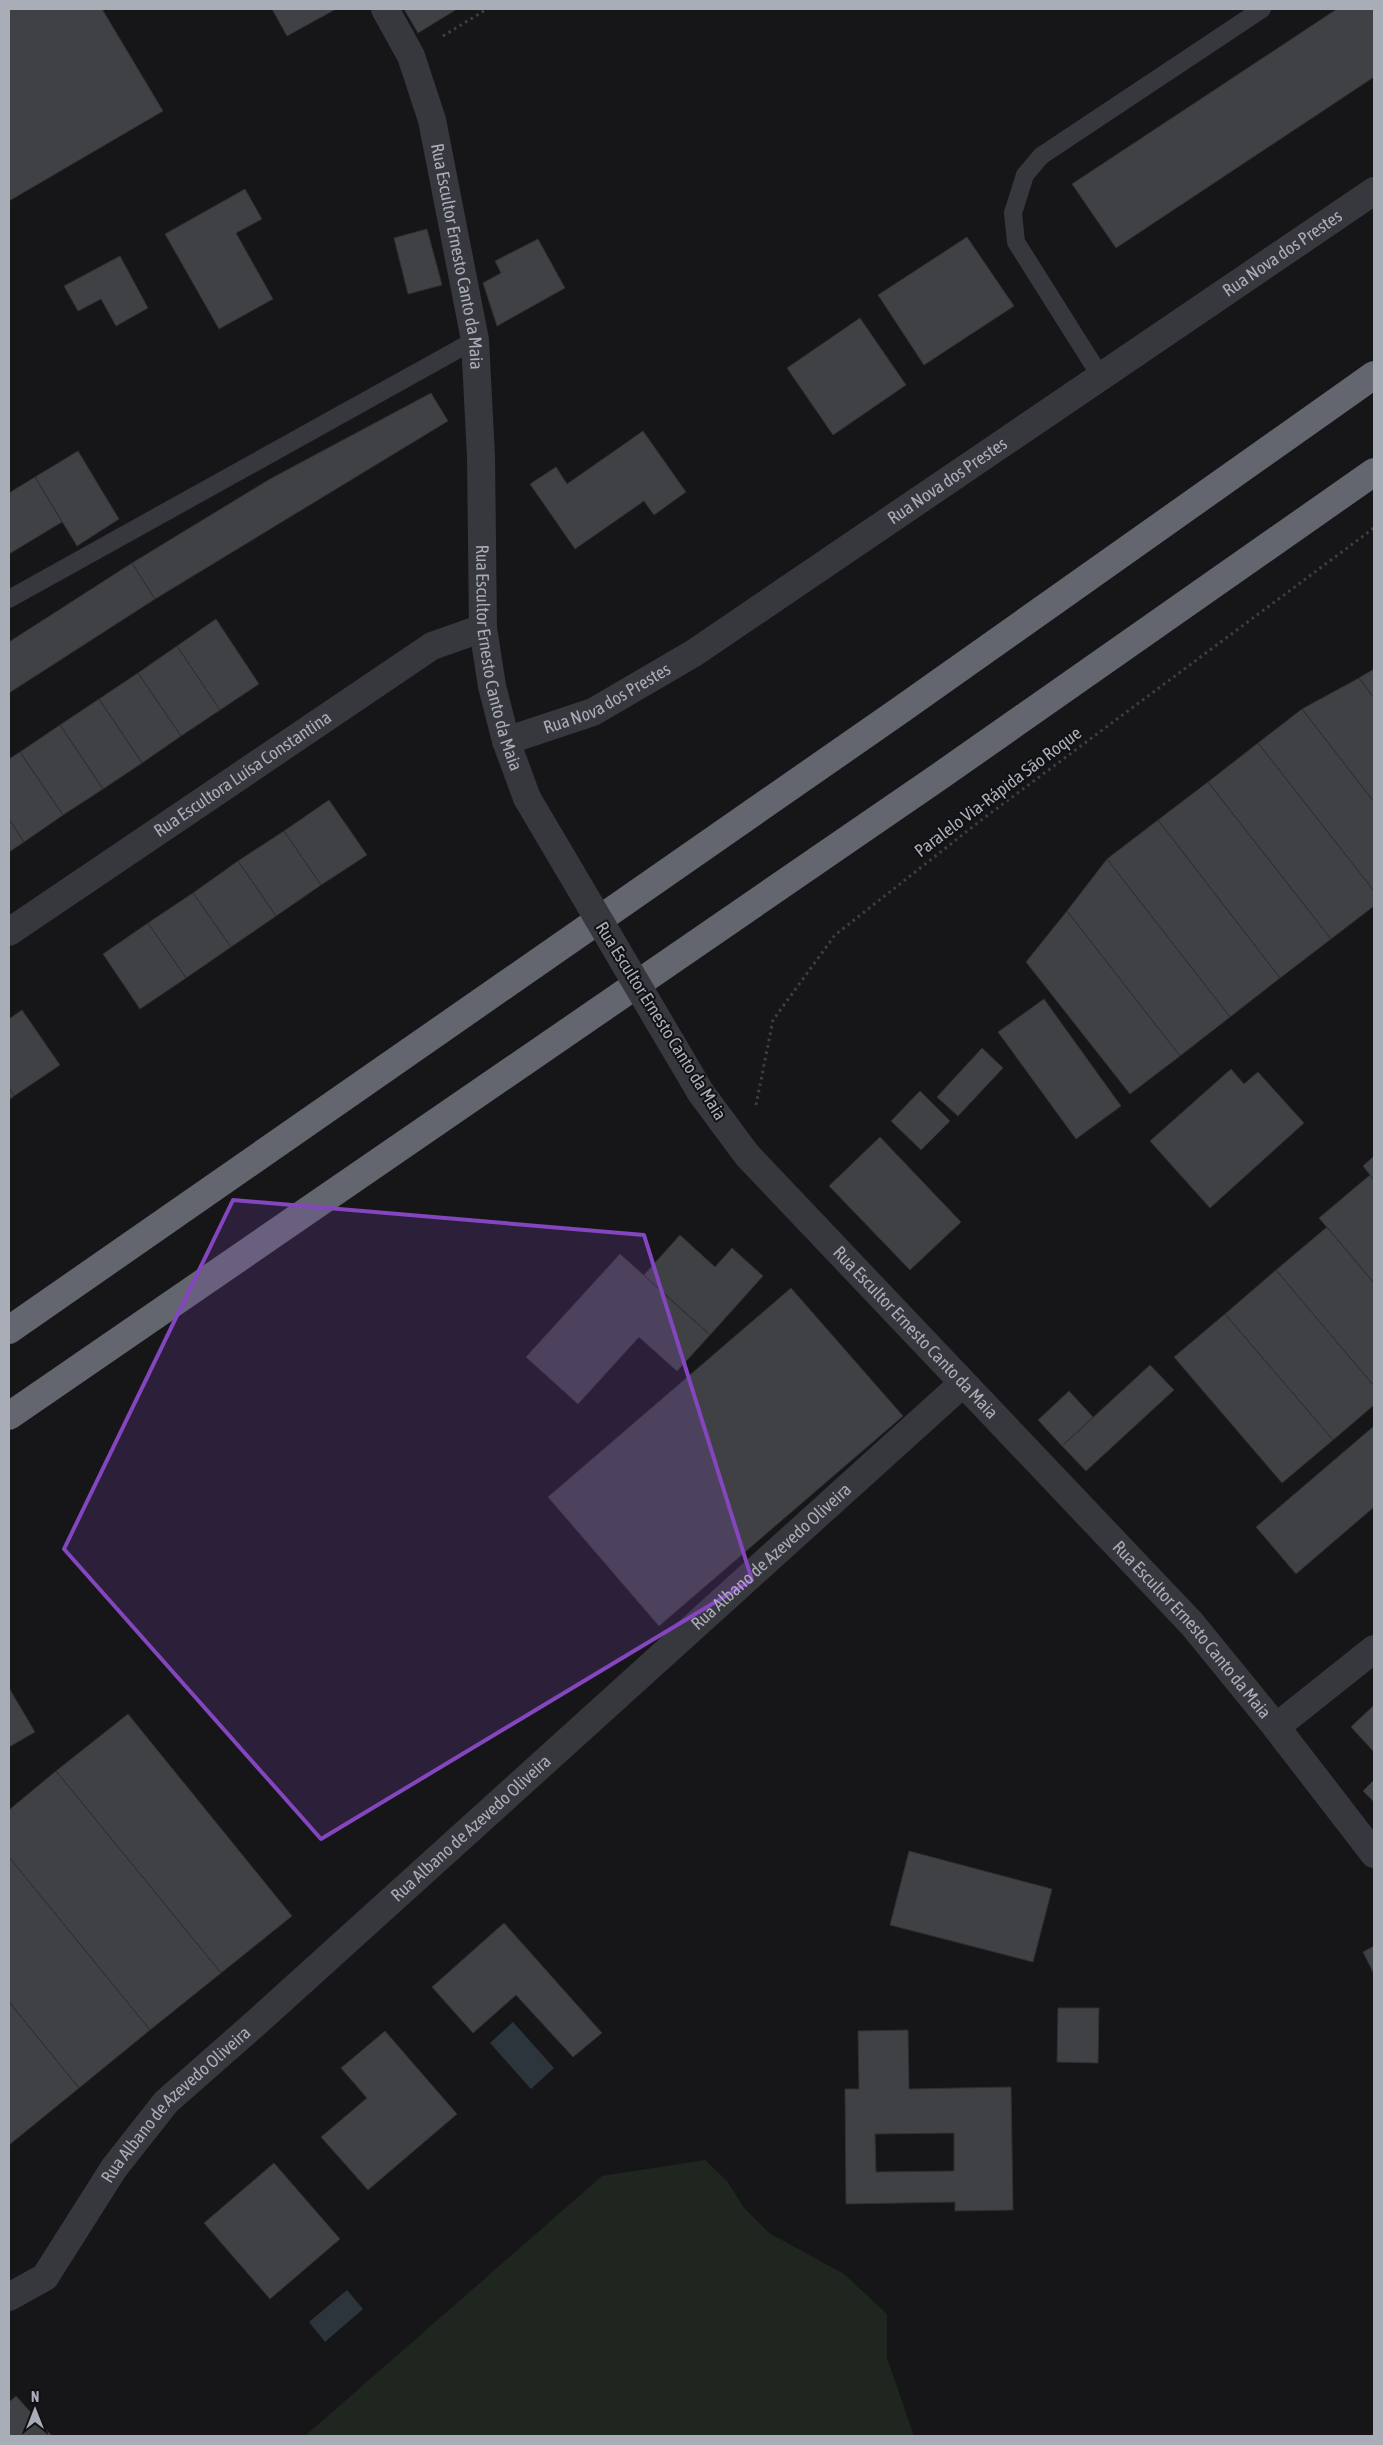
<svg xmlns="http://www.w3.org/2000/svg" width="1383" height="2445" viewBox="0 0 1383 2445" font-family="'Asap Condensed',sans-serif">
<rect width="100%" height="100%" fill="#161618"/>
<path fill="#1e261f" d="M 705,2160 L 727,2181 L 744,2208 L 769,2233 L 844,2274 L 887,2314 L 887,2358 L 914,2436 L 305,2436 L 602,2176 Z"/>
<path fill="#2c353c" d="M 513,2022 L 554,2068 L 531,2089 L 490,2043 Z
M 347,2290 L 363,2309 L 325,2342 L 309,2322 Z"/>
<path fill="#404145" stroke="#303034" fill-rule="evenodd" d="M 9,9 L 102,9 L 163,111 L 9,201 Z
M 272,9 L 336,9 L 287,36 Z
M 404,9 L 457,9 L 418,33 Z
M 1337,9 L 1374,9 L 1374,77 L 1116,248 L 1072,184 Z
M 245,189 L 262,219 L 236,233 L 273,299 L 219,329 L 165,234 Z
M 427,229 L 442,285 L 408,294 L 394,238 Z
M 967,237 L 1014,306 L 924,365 L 878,295 Z
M 538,239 L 565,288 L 497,326 L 483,283 L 501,273 L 495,261 Z
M 120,256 L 148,308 L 116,326 L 101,299 L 78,311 L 64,286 Z
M 860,318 L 906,385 L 833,435 L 787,368 Z
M 431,393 L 448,421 L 155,599 L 132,563 L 270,479 Z
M 643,431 L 686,492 L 654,515 L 644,501 L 575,549 L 530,484 L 556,467 L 567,484 Z
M 78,451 L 119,519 L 77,546 L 35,477 Z
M 35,477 L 62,522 L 9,554 L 9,493 Z
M 132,563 L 155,599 L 9,693 L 9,642 Z
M 216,619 L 259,684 L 220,710 L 177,646 Z
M 177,646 L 220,710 L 181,736 L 138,673 Z
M 1374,669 L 1374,698 L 1359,678 Z
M 138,673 L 181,736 L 142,763 L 99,699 Z
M 1359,678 L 1374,698 L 1374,802 L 1302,709 Z
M 99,699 L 142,763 L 103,789 L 60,725 Z
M 1302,709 L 1374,802 L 1374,891 L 1258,743 Z
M 60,725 L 103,789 L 63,815 L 20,752 Z
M 1258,743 L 1374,891 L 1374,906 L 1331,939 L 1208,782 Z
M 20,752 L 63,815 L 24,842 L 9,819 L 9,759 Z
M 1208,782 L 1331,939 L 1280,978 L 1158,820 Z
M 329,800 L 367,855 L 321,885 L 284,831 Z
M 9,819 L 24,842 L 9,852 Z
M 1158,820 L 1280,978 L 1230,1017 L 1107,859 Z
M 284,831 L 321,885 L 276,916 L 238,861 Z
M 1107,859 L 1230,1017 L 1180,1056 L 1067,911 Z
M 238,861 L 276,916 L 231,947 L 193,893 Z
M 193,893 L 231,947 L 186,978 L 148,923 Z
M 1067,911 L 1180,1056 L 1130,1094 L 1026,962 Z
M 148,923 L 186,978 L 140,1009 L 103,954 Z
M 1044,999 L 1121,1106 L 1076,1139 L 998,1032 Z
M 22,1010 L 60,1065 L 14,1096 L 9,1088 L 9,1019 Z
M 982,1048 L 1003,1068 L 958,1116 L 937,1097 Z
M 1231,1069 L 1244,1084 L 1258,1072 L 1304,1123 L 1210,1208 L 1150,1141 Z
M 9,1088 L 14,1096 L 9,1100 Z
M 920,1091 L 950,1121 L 921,1150 L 891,1121 Z
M 880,1137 L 961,1222 L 910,1270 L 829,1186 Z
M 1374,1156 L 1374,1180 L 1363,1166 Z
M 1370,1175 L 1374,1180 L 1374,1283 L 1319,1218 Z
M 1327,1227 L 1374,1283 L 1374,1386 L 1276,1270 Z
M 680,1235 L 715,1267 L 732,1248 L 763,1276 L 710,1335 L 644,1275 Z
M 620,1254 L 710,1335 L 677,1371 L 639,1337 L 578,1404 L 526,1357 Z
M 1276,1270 L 1374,1386 L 1374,1405 L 1333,1440 L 1225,1314 Z
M 791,1288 L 903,1416 L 659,1626 L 548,1497 Z
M 1225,1314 L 1333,1440 L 1282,1483 L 1174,1357 Z
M 1150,1365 L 1174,1390 L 1086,1471 L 1062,1446 Z
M 1069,1391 L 1093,1417 L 1062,1446 L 1038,1420 Z
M 1374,1426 L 1374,1507 L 1296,1574 L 1256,1527 Z
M 9,1688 L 35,1732 L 9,1747 Z
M 1374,1705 L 1374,1752 L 1351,1727 Z
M 128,1714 L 292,1916 L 221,1973 L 56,1771 Z
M 56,1771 L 221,1973 L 150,2030 L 9,1857 L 9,1810 Z
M 1374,1780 L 1374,1802 L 1363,1791 Z
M 909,1851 L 1052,1889 L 1033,1962 L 890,1925 Z
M 9,1857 L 150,2030 L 79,2088 L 9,2002 Z
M 504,1923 L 602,2033 L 573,2057 L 516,1995 L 473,2033 L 432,1987 Z
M 1374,1946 L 1374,1974 L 1363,1952 Z
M 9,2002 L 79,2088 L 9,2145 Z
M 1058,2008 L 1099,2008 L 1098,2063 L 1057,2062 Z
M 908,2030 L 909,2089 L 1011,2087 L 1013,2210 L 955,2211 L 955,2202 L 846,2204 L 845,2089 L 859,2089 L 858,2031 ZM 954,2133 L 954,2171 L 876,2172 L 875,2134 Z
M 385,2031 L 457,2114 L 368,2190 L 321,2137 L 367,2098 L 341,2068 Z
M 274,2163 L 340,2239 L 270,2299 L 204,2223 Z
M 16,2396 L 52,2436 L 9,2436 L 9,2402 Z"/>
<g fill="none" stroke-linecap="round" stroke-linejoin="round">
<path stroke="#3d3f44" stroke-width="3" stroke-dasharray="2.5 4" stroke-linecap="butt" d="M 443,36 L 487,9
M 756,1105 L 773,1020 L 835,935 L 980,821 L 1374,528"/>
<path stroke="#37383d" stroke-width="18" d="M 1101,377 L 1016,242 L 1013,213 L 1025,175 L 1041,156 L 1262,9
M 9,599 L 475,340"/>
<g stroke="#37383d" stroke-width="28">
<path id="s1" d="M 385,9 L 411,56 L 432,120 L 475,340 L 481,457 L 483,628 L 492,686 L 506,741 L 527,798"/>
<path id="s2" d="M 506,741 L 593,712 L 694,653 L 1374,191"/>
<path id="s3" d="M 9,932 L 432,646 L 483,628"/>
<path id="s4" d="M 701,1093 L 747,1155 L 1192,1624 L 1276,1727 L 1374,1854"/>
<path d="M 1276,1727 L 1374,1649"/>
<path id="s5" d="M 9,2297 L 45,2277 L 114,2168 L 166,2102 L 257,2022 L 962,1384"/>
</g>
<path stroke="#63666e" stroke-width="28" d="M 9,1330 L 899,711 L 1374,375
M 9,1416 L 940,776 L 1374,472"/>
<path stroke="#37383d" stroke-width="28" d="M 527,798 L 701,1093"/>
</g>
<path fill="#8446be" fill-opacity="0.2" stroke="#8446be" stroke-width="4" stroke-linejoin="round" d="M 233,1200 L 644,1235 L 752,1580 L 321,1839 L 64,1549 Z"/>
<g text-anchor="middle" stroke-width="4" stroke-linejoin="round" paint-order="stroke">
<g font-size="18" fill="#a8adb8" stroke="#111113">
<text dy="6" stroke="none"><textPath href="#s2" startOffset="920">Rua Nova dos Prestes</textPath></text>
<text dy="6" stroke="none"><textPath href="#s1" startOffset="260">Rua Escultor Ernesto Canto da Maia</textPath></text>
<text dy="6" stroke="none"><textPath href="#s2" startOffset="515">Rua Nova dos Prestes</textPath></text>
<text dy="6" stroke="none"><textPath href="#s1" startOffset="665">Rua Escultor Ernesto Canto da Maia</textPath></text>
<text dy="6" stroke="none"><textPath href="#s2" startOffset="110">Rua Nova dos Prestes</textPath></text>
<text dy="6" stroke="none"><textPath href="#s3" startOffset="282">Rua Escultora Luísa Constantina</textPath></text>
<text transform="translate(998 792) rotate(-37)" y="6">Paralelo Via-Rápida São Roque</text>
<text transform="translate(661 1021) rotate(58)" y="6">Rua Escultor Ernesto Canto da Maia</text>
<text dy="6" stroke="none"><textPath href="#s4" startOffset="322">Rua Escultor Ernesto Canto da Maia</textPath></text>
<text dy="6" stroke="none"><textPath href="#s5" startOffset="1069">Rua Albano de Azevedo Oliveira</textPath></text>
<text dy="6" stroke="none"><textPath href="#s4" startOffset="728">Rua Escultor Ernesto Canto da Maia</textPath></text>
<text dy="6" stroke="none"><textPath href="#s5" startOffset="664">Rua Albano de Azevedo Oliveira</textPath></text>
<text dy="6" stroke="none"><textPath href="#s5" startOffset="259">Rua Albano de Azevedo Oliveira</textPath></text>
</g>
</g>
<rect width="1383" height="2445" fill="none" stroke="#a8adb8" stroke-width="20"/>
<g transform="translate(35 2410)" stroke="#111113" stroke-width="4" paint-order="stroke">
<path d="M0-4L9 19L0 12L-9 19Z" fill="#a8adb8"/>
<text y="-8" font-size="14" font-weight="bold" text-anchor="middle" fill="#a8adb8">N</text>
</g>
</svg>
